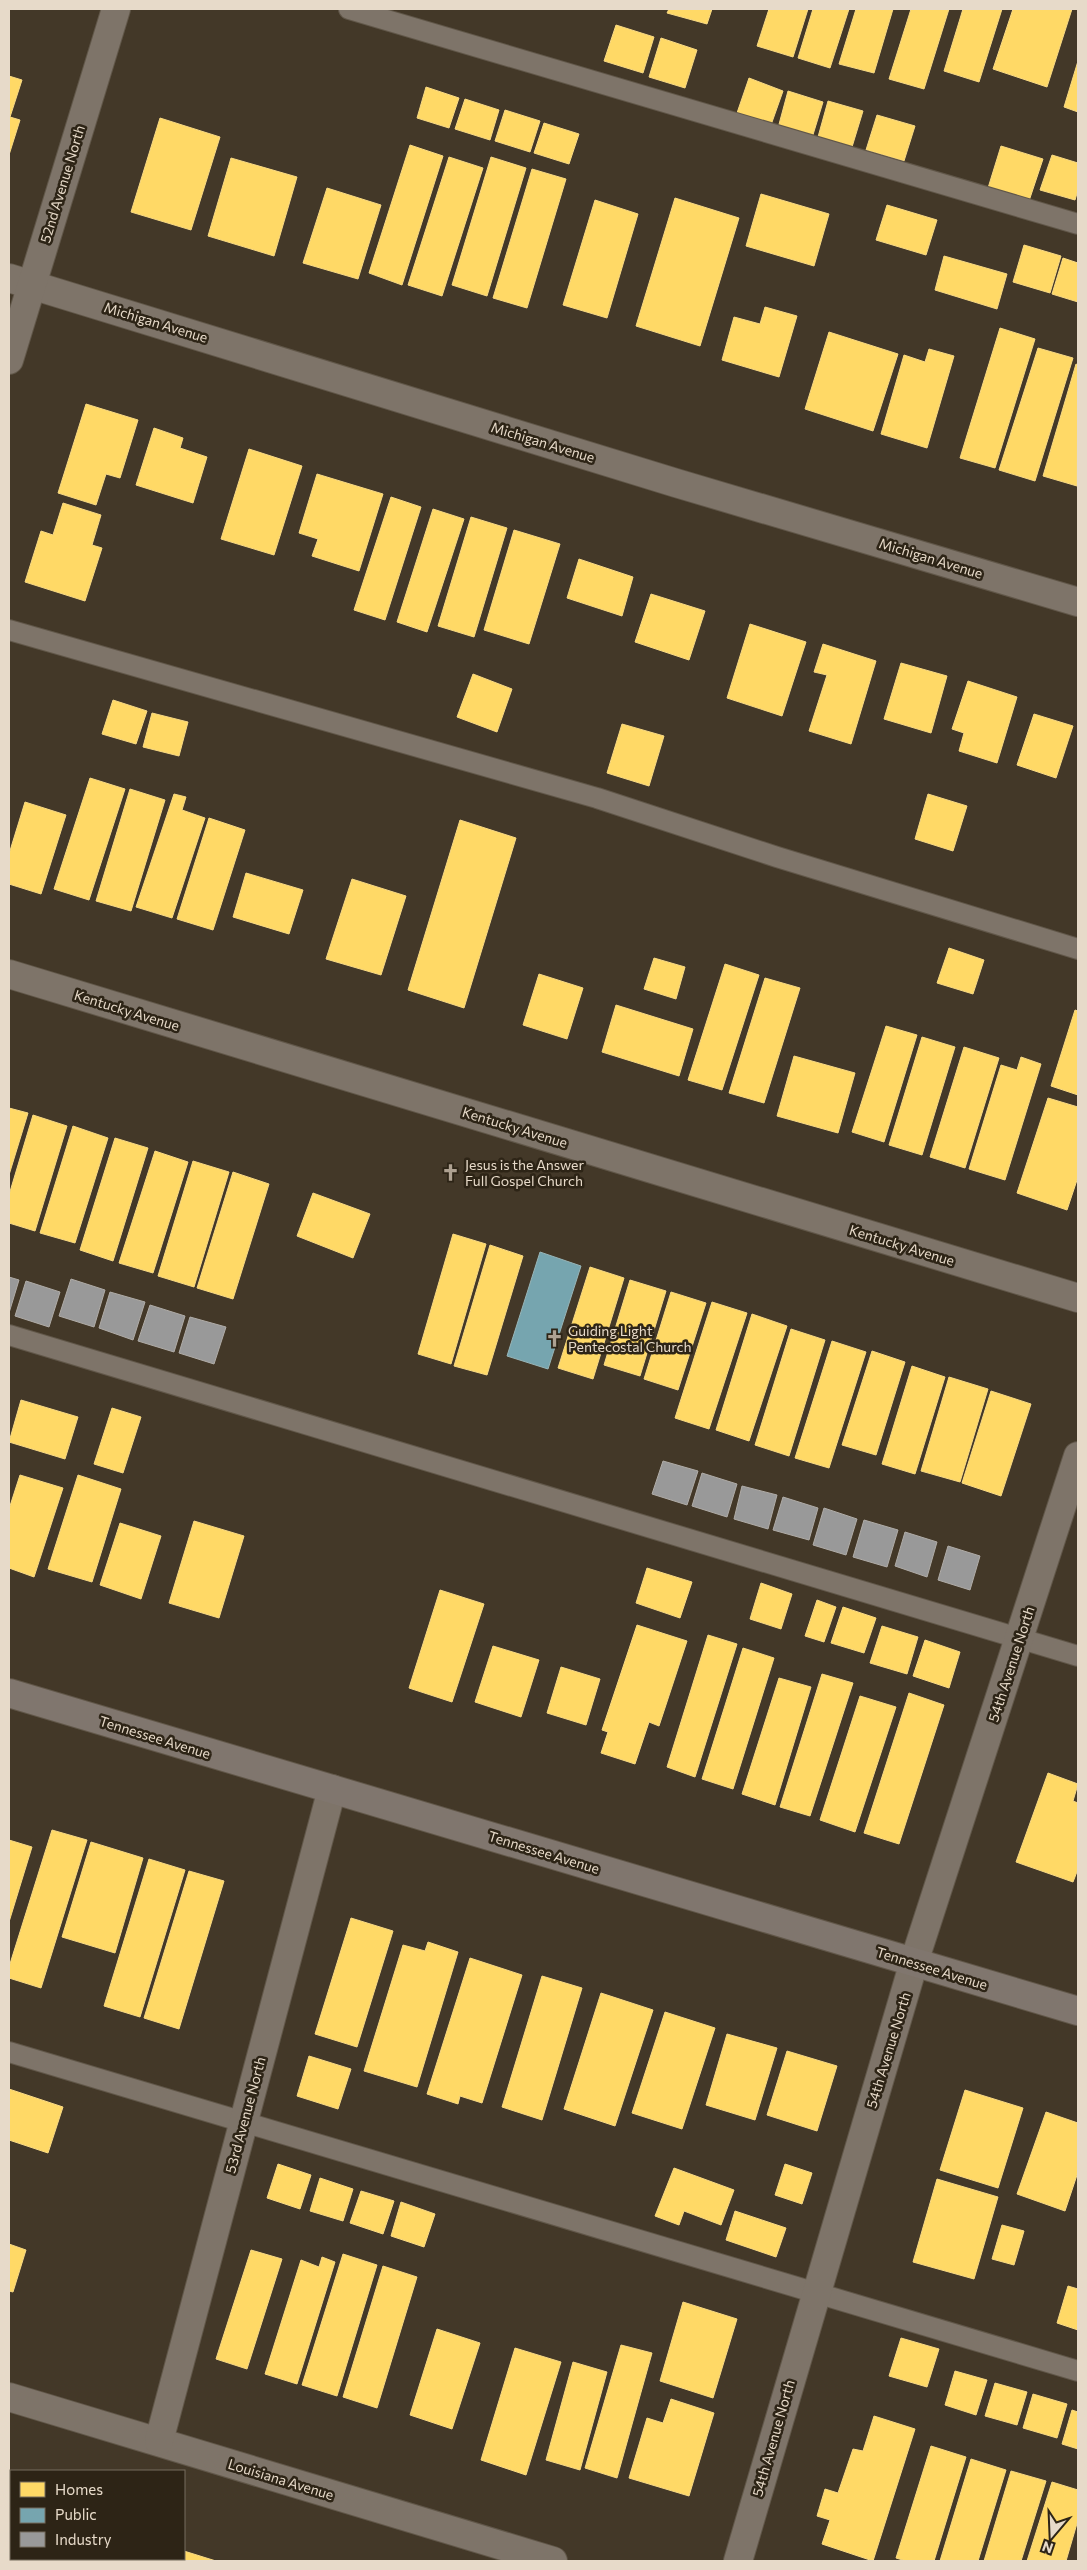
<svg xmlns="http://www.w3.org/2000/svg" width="1087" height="2570" viewBox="0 0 1087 2570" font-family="Commissioner,sans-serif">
<rect width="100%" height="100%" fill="#433828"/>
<g fill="#ffd966" stroke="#f8d984">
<polygon points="669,9 712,9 707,24 667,13"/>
<polygon points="769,9 808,9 793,57 757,46"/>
<polygon points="813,9 849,9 830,68 798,58"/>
<polygon points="856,9 893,9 874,73 839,64"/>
<polygon points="911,9 949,9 924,89 889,79"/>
<polygon points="963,9 1002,9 979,82 944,71"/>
<polygon points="1013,9 1072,9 1047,87 993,69"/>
<polygon points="616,25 654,37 643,73 604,61"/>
<polygon points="661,38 697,50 685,88 649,77"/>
<polygon points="1078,61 1078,112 1064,107"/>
<polygon points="9,76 22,80 10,117 20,120 9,155"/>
<polygon points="749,78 783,91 771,125 737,113"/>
<polygon points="426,87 459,98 449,128 417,118"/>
<polygon points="788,91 823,102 812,138 778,128"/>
<polygon points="465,99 499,110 490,140 455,129"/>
<polygon points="828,101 863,111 852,147 818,137"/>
<polygon points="505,110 540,121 530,152 495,141"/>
<polygon points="877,115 915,126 904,161 866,150"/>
<polygon points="160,118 220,137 191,230 131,212"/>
<polygon points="544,123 579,134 569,164 534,153"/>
<polygon points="410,145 443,156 402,285 369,273"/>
<polygon points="1001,146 1043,159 1029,201 988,188"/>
<polygon points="1052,155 1078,163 1078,190 1075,200 1040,190"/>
<polygon points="449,157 483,168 442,296 408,285"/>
<polygon points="491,157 526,168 487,296 452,285"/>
<polygon points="231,158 297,177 274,256 208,236"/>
<polygon points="532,169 566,179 527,308 493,298"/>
<polygon points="327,188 381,205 358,279 303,263"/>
<polygon points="761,194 829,214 814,266 746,246"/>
<polygon points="675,198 739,218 700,346 636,326"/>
<polygon points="595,200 638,214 607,318 563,305"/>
<polygon points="887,205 937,220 926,255 876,240"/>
<polygon points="1024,245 1061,256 1050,293 1013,282"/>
<polygon points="944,256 1007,274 997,309 935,290"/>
<polygon points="1063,258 1078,263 1078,302 1052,294"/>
<polygon points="765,307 797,316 779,377 722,360 734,317 760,324"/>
<polygon points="1000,328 1035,339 995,468 960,458"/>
<polygon points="829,332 898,354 873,431 805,409"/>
<polygon points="1038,348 1073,358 1035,481 999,470"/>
<polygon points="929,349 954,356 927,448 881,434 904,355 925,362"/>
<polygon points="1076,364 1078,365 1077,486 1043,476"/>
<polygon points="86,404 138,420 120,478 106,474 96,505 58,493"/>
<polygon points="154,428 183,438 180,448 207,457 193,503 136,485"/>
<polygon points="249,449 302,466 274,555 221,539"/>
<polygon points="317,474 383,494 359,571 312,556 318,539 299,533"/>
<polygon points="391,497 421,507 385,620 354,610"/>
<polygon points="63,503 101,515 92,545 102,548 85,601 25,582 41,531 53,535"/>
<polygon points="433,509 464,519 427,632 397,622"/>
<polygon points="471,517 507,528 474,637 438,626"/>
<polygon points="514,530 560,544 529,644 484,630"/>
<polygon points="579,559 633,577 622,616 567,598"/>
<polygon points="651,594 705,611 689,660 635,642"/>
<polygon points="750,624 806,642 782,716 727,698"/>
<polygon points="823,644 876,661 851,744 809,731 827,675 814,672"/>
<polygon points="901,663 947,676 931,733 884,719"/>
<polygon points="473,674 512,689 497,732 457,717"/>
<polygon points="968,681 1017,697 997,763 959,751 964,733 952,729"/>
<polygon points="113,700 147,711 136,744 102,734"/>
<polygon points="152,713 188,722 179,756 143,747"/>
<polygon points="1034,714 1073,726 1056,778 1017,765"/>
<polygon points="622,724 664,736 649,786 607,773"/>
<polygon points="90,778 125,789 89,900 54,889"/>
<polygon points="130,789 165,800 131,911 96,901"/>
<polygon points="174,794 186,797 182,810 205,818 172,918 136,907"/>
<polygon points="928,794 967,806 953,851 915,839"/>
<polygon points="25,802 66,815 41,894 9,884 9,854"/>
<polygon points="209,818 245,830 213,930 177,919"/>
<polygon points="460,820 516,838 464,1008 408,990"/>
<polygon points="246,873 303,890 289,934 233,917"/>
<polygon points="352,879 406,896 381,975 326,959"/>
<polygon points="949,948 984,960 973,994 937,983"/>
<polygon points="654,958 685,967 676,999 644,989"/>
<polygon points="725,964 759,975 722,1090 688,1080"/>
<polygon points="539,974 583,988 567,1039 523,1025"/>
<polygon points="765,978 800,988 764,1103 729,1093"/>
<polygon points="616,1005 693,1029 679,1076 602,1052"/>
<polygon points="1075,1010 1078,1011 1078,1095 1051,1086"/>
<polygon points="886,1026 917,1035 884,1142 852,1132"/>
<polygon points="922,1037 955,1047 922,1155 889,1145"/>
<polygon points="964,1047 999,1058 965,1168 930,1157"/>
<polygon points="794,1056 855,1073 838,1133 777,1116"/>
<polygon points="1021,1057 1041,1064 1005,1180 969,1169 1001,1065 1017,1070"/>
<polygon points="1048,1098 1078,1107 1078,1177 1067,1210 1017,1193"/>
<polygon points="9,1108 28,1113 9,1175"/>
<polygon points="33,1115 67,1126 35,1231 9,1223 9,1195"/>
<polygon points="73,1126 108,1138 75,1243 40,1233"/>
<polygon points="115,1138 148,1148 113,1261 80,1250"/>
<polygon points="155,1151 188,1162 153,1273 119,1263"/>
<polygon points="193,1161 229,1172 194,1287 158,1276"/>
<polygon points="233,1172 269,1184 233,1299 197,1288"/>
<polygon points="313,1193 370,1214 353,1258 297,1236"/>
<polygon points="453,1234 486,1244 451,1364 418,1354"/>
<polygon points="490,1245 523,1256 487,1375 454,1366"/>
<polygon points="590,1267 624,1278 593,1379 558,1368"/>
<polygon points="630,1280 666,1291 640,1376 604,1365"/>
<polygon points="671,1292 706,1303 678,1390 644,1379"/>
<polygon points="712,1302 747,1313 709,1429 675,1418"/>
<polygon points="752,1314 787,1326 749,1441 716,1430"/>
<polygon points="791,1329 825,1340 789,1456 755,1445"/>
<polygon points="832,1341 866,1352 829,1468 795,1458"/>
<polygon points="872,1351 905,1362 876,1455 842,1445"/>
<polygon points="912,1366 945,1377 915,1474 882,1464"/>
<polygon points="949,1377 988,1389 960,1482 921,1471"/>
<polygon points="991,1391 1031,1404 1001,1496 962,1483"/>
<polygon points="21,1400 78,1417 65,1459 9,1442"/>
<polygon points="112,1408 141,1417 123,1473 94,1464"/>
<polygon points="20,1475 63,1488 34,1577 9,1568 9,1509"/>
<polygon points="78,1475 121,1489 92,1582 48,1569"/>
<polygon points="194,1521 244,1536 219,1618 169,1603"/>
<polygon points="120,1523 161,1536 141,1599 100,1585"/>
<polygon points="647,1568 692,1582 680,1618 636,1603"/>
<polygon points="761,1583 792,1594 781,1629 750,1619"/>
<polygon points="440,1590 484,1604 452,1702 409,1688"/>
<polygon points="817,1600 836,1607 824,1642 805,1636"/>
<polygon points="843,1607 876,1618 864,1653 831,1643"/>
<polygon points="637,1625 687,1641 659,1726 649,1722 635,1764 601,1753 608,1732 602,1730"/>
<polygon points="882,1626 918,1637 907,1674 870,1663"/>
<polygon points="708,1635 737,1644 695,1777 667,1767"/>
<polygon points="925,1640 960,1652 949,1688 913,1676"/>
<polygon points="493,1646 539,1660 521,1717 475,1702"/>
<polygon points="743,1648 774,1658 733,1789 702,1779"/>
<polygon points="561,1667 600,1679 586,1725 547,1713"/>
<polygon points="822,1674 853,1683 810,1816 780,1807"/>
<polygon points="779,1678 811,1687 775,1805 742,1794"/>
<polygon points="909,1693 944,1705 899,1844 864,1833"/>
<polygon points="860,1696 896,1707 855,1832 820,1820"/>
<polygon points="1048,1773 1078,1784 1073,1801 1078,1803 1078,1869 1073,1882 1016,1862"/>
<polygon points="52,1830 87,1840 41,1988 9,1978 9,1967"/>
<polygon points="9,1840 32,1847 9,1922"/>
<polygon points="91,1842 143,1858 115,1953 62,1937"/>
<polygon points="149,1859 185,1870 140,2017 104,2006"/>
<polygon points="189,1871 224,1881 179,2029 144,2018"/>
<polygon points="351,1918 393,1931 357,2047 315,2034"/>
<polygon points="428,1942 458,1952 417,2087 364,2071 403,1945 425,1951"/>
<polygon points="470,1958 522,1975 482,2103 460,2096 458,2104 427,2094"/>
<polygon points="542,1976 582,1988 542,2120 502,2107"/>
<polygon points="601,1993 653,2010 615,2126 564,2109"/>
<polygon points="665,2012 715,2028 682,2129 632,2113"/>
<polygon points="727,2034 777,2048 755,2120 706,2105"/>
<polygon points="787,2051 837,2066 817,2131 767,2115"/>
<polygon points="309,2056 351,2069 338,2109 297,2096"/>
<polygon points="9,2089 63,2107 48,2153 9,2140"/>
<polygon points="965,2090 1023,2108 998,2188 940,2170"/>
<polygon points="1046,2112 1078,2123 1078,2172 1065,2211 1017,2194"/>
<polygon points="278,2164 311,2175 300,2209 267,2198"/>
<polygon points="785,2164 812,2173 802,2204 775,2195"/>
<polygon points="674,2168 734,2190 721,2225 684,2211 679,2225 655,2216"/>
<polygon points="320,2178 353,2189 343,2221 310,2211"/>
<polygon points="937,2179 998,2197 974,2279 913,2262"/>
<polygon points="361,2191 394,2201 383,2234 350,2223"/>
<polygon points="401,2202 435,2214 424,2247 391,2236"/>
<polygon points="735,2211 786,2228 776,2257 726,2240"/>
<polygon points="1002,2225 1024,2231 1014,2265 992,2259"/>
<polygon points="9,2244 26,2250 13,2292 9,2291"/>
<polygon points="251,2250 282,2259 247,2369 216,2359"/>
<polygon points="343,2254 377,2265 337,2396 302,2385"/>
<polygon points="322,2257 335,2262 297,2384 265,2374 301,2260 319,2267"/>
<polygon points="383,2266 417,2277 377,2408 343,2397"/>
<polygon points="1068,2286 1078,2289 1078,2330 1057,2323"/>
<polygon points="683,2302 737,2319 713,2398 660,2381"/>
<polygon points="437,2329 480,2343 452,2429 410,2415"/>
<polygon points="901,2338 939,2349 927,2387 889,2376"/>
<polygon points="621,2345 652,2353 617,2478 585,2468"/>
<polygon points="515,2348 561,2362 526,2475 481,2460"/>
<polygon points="573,2362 607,2372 580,2470 546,2460"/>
<polygon points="955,2371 987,2380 976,2415 945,2405"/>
<polygon points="995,2383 1027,2392 1017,2425 985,2416"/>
<polygon points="1033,2394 1067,2404 1057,2438 1023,2428"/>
<polygon points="671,2399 714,2413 689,2496 629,2478 647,2418 663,2423"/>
<polygon points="1072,2410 1078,2412 1078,2449 1062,2444"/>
<polygon points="874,2416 915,2429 873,2561 822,2544 830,2520 817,2516 825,2489 838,2493 853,2449 863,2451"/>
<polygon points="931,2446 966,2457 934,2561 906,2561 896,2558"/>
<polygon points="971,2459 1006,2470 978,2561 940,2561"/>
<polygon points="1011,2471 1046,2481 1021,2561 984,2561"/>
<polygon points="1052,2482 1078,2490 1078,2520 1066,2561 1027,2561"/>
<polygon points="9,2505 11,2506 11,2533 9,2541"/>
<polygon points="184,2551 216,2561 147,2561 148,2559 184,2559"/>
<polygon points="11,2555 11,2559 47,2559 47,2561 9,2561"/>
<polygon points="61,2559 96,2559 95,2561 60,2561"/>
<polygon points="102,2559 136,2559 135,2561 101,2561"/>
</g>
<polygon fill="#76a5af" stroke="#98b5b7" points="540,1252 581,1266 548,1369 507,1356"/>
<g fill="#999" stroke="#b0aca7">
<polygon points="9,1277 19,1280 9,1313"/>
<polygon points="71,1279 105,1290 94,1327 59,1316"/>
<polygon points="26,1281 60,1292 49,1327 15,1316"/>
<polygon points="110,1292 145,1302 133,1340 99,1328"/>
<polygon points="150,1305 185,1316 174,1352 138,1341"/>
<polygon points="190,1317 226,1327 214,1364 179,1353"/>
<polygon points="663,1461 698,1471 687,1505 652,1494"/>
<polygon points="702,1473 737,1484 727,1517 692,1506"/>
<polygon points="742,1486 777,1495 768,1529 734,1519"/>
<polygon points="783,1497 818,1508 809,1540 773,1530"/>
<polygon points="824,1508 857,1519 846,1555 813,1545"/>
<polygon points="864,1520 898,1530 887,1567 853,1557"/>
<polygon points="905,1532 937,1542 927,1577 895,1566"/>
<polygon points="948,1546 980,1556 970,1590 938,1580"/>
</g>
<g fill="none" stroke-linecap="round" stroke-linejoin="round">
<defs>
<g id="lane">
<polyline points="349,9 1078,224"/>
<polyline points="9,630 597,798 777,857 1078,949"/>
<polyline points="9,1335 1078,1656"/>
<polyline points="9,2052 1078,2371"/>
</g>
<g id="street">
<polyline points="9,278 676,483 1078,602"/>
<polyline points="9,360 116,9"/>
<polyline points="9,974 1078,1298"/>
<polyline points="9,2397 553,2561"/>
<polyline points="159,2441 332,1789"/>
<polyline points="738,2561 914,1962 1078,1456"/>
</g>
<polyline id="secondary" points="9,1693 1078,2011"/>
</defs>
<use href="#lane" stroke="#615749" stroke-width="22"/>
<use href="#street" stroke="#615749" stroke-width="30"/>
<use href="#secondary" stroke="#615749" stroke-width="30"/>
<use href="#lane" stroke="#7e7469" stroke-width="20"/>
<use href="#street" stroke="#7e7469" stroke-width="28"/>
<use href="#secondary" stroke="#80766e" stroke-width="28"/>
</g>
<defs>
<symbol id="church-bare" viewBox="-9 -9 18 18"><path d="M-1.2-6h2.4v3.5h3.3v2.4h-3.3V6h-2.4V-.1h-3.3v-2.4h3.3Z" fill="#aea191" stroke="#2d2416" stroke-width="2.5" paint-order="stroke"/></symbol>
</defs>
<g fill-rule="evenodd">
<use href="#church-bare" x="438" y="1160" width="25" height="25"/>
<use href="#church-bare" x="542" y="1326" width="25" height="25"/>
</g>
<g text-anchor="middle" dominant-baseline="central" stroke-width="5" stroke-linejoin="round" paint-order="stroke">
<g font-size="14" fill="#e7dac9" stroke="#2d2416">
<text transform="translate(62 184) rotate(-73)">52nd Avenue North</text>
<text transform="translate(156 322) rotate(17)">Michigan Avenue</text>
<text transform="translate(543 442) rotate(17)">Michigan Avenue</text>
<text transform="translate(931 558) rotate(17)">Michigan Avenue</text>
<text transform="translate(127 1010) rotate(17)">Kentucky Avenue</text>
<text transform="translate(515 1127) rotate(17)">Kentucky Avenue</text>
<text transform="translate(902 1245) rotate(17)">Kentucky Avenue</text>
<text transform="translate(1011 1664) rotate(-72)">54th Avenue North</text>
<text transform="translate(155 1737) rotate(17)">Tennessee Avenue</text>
<text transform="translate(544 1852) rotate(17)">Tennessee Avenue</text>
<text transform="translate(932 1968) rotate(17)">Tennessee Avenue</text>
<text transform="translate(888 2050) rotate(-73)">54th Avenue North</text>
<text transform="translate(245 2115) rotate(-75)">53rd Avenue North</text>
<text transform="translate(773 2438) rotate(-74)">54th Avenue North</text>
<text transform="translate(281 2479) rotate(17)">Louisiana Avenue</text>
</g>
<g font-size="14" fill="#e7dac9" stroke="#2d2416" text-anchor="start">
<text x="465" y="1164">Jesus is the Answer<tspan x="465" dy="16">Full Gospel Church</tspan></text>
<text x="568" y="1330">Guiding Light<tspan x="568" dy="16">Pentecostal Church</tspan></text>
</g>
</g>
<rect width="1087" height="2570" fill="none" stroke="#e7dac9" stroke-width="20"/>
<rect x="10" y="2470" width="175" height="90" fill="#2d2416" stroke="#776d5e"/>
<rect x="20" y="2482" width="25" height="15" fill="#ffd966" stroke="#776d5e"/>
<text x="55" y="2495" font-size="15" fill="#e7dac9">Homes</text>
<rect x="20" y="2508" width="25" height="15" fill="#76a5af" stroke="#776d5e"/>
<text x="55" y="2520" font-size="15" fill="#e7dac9">Public</text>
<rect x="20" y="2532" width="25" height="15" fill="#999999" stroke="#776d5e"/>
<text x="55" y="2545" font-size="15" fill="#e7dac9">Industry</text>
<g transform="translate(1052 2535) rotate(199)" stroke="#2d2416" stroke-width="4" paint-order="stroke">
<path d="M0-4L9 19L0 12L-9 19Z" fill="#e7dac9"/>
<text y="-8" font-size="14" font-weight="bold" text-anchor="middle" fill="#e7dac9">N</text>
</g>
</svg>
